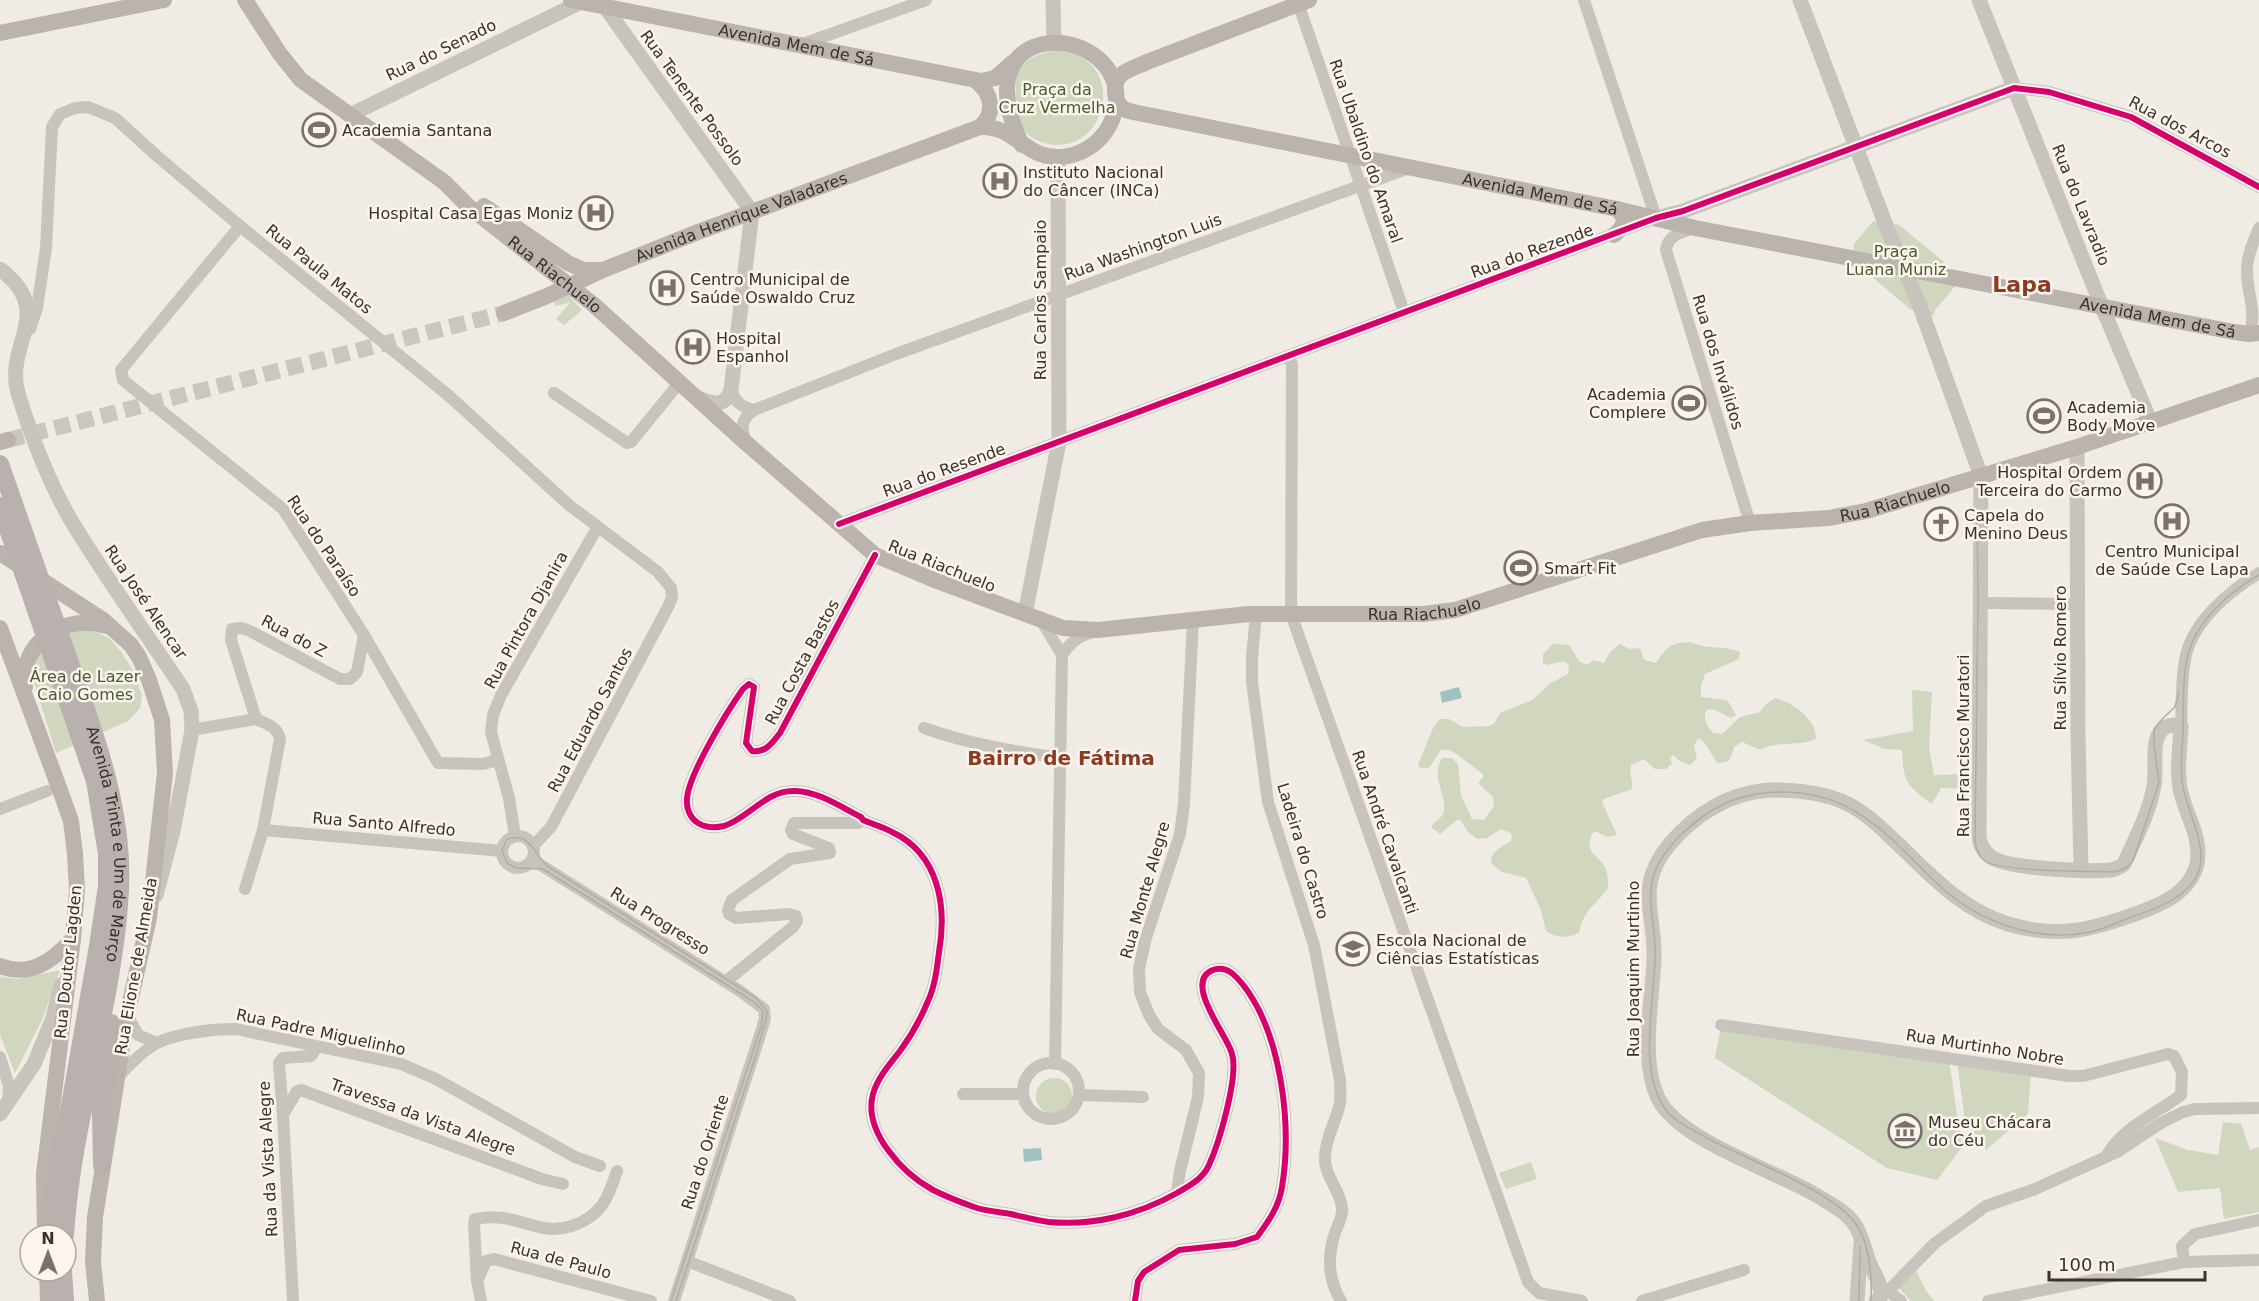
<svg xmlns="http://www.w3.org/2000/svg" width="2259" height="1301" viewBox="0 0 2259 1301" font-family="'DejaVu Sans',sans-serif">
<rect width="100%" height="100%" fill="#f0ebe5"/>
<g fill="#d1d6bf">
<path d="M1056,50c7,2 16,3 23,6 27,13 31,47 14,71 -20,28 -64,22 -78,-10 -3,-7 0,-20 1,-27 0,-5 -1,-14 2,-18 8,-15 24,-19 38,-22z"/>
<polygon points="1873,221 1899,225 1944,262 1956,285 1935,310 1934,315 1929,317 1910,309 1853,261 1854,244"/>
<polygon points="564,291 582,310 564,325 556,319 571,302 556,306 552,296"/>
<polygon points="86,630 97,632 110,639 122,653 135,674 142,696 140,708 128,721 56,753 34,682 36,659 42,648 72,631"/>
<path d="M1691,642c16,8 33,3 49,10l-1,7 -34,15 -4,12v11l25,3 4,4 6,11 -5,3 -18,-9 -7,1c-3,10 1,15 7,23l9,1 18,-17 20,-5 6,-8 10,-6c19,6 40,21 40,41 -17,8 -39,1 -55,11l-19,-8 -8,5c-3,12 -4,16 -17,16l-13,-21 -6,-4 -4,8 3,12 -7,7 -12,-5 -4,-5 -4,3 2,6 -6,5h-11l-11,-10 -13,6c-2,8 2,15 1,24l-28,10 -2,3 15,33 -10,2 -12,-6 -3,2c-6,19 0,17 10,30 6,7 6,16 6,25 -12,17 -25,22 -29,45 -12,5 -21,6 -33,-2l-5,-21 -15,-32 -24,-6 -11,-9c0,-12 10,-16 20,-22l1,-5 -2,-3 -9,-4 -14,9 -10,1 -10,-8 -6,-11h-4l-17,14 -8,-6v-3c5,-4 12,-9 12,-15 2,-20 -14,-30 -2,-52h10l6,6 3,31 11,24 12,1 10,-14 -1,-9 -15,-14 5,-6v-3l-28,-21 -6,-3h-8l-12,18h-9l-2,-3 16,-39 6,-7h9l14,8 26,-1 5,-2 6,-11 32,-13 19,-17 17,-9 1,-9 -5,-4 -16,4 -5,-2v-9l10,-10 16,1 10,16 8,4 7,-5 10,3 6,-11 10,-8 10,5 10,-1 4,12 12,3c12,-17 13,-20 35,-21z"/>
<path d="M1912,690l20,2 -3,56 5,27 38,-1 1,15 -32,-1 -9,16c-25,-19 -29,-21 -30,-54l-18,-1 -21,-9 50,-9z"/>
<polygon points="60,970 42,1020 15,1073 0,1035 0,977 18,979"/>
<polygon points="1721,1026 1949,1060 1962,1147 1937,1180 1887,1168 1715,1058"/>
<polygon points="1957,1061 2031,1071 2028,1114 1986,1150 1965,1121"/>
<circle cx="1054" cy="1096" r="18"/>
<polygon points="2223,1122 2241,1124 2250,1150 2259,1147 2259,1212 2224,1219 2220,1188 2178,1192 2155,1138 2188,1150 2218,1155"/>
<polygon points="1531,1162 1537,1179 1506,1189 1499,1173"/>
<polygon points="1915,1268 1925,1289 1934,1301 1911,1301 1896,1285"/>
</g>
<g fill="#a1c2c1">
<polygon points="1459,687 1462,698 1442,703 1440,692"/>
<polygon points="1041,1148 1042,1160 1024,1162 1023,1149"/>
</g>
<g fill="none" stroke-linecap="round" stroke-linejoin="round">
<polyline stroke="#ccc6c0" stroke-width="16" stroke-dasharray="16 8" stroke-linecap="butt" points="8,440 504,313"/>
<g stroke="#c9c3be" stroke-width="12">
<polyline points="1297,0 1404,312"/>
<polyline points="800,45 926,0"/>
<polyline points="2014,88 2049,92 2131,117 2259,187"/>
<polyline points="240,226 121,370 123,380 283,509 364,635 438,763 483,764 498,760"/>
<path d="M1694,228c-13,4 -26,7 -28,22l84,273"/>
<polyline points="30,329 37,308 46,248 52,127 60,114 75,108 88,107 115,118 158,157 240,226 448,395 569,505 658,572 671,588 672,597 669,605 551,827 534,845"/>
<path d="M2249,334c9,-22 -3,-43 -2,-65 0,-14 7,-28 12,-41"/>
<polyline points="1289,356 1292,365 1291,614 1528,1282 1539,1293 1582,1301"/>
<path d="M731,390c4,12 10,17 23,20"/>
<polyline points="554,393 627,443 631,442 680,382"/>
<path d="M745,441c-4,-14 -4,-22 9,-31l142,-56 513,-186"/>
<polyline points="839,524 1656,218 1584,0"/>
<path d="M875,555l-95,178c-8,10 -14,20 -28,18l-6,-8 8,-56 -5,-3 -6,5c-15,21 -55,86 -56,110 -1,9 3,19 11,24 8,5 17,5 26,3 25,-8 41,-35 69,-35 23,-1 48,16 68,26l2,3c9,4 20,7 29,12 47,22 55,74 47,120 -2,16 -4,34 -11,49 -7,17 -17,35 -28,50 -10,13 -22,26 -27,43 -10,37 29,79 60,96 12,6 27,12 41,17 11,4 25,5 37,7 12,3 25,6 38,8 44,4 89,-7 128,-29 12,-7 26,-14 32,-28 10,-22 30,-89 23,-111 -4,-18 -50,-72 -19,-84 14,-5 23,6 31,16 38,50 48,140 38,201 -3,20 -14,35 -25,50l-22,7 -56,6 -35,22 -6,9 -3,20"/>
<polyline points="1981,603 2078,604"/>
<path d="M1256,614l-4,43v25l16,120 46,143 26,135c0,7 1,16 0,23 -4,19 -16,38 -15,58 1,17 16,31 17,47 1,8 -3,15 -6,22 -9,25 -9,48 5,71"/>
<polyline points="1041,620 1062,655 1055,1064"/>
<path d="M1062,655c8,-12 16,-19 31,-23"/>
<polyline points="256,719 231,640 232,629 242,628 250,631 340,679 350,679 357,672 364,635"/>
<path d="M2181,726c1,-21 0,-44 4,-66 6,-37 43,-68 74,-87"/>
<path d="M924,728c49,17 87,23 137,30"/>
<polyline points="192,730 256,719"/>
<polyline points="0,809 47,791"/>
<polyline points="263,830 502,851"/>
<circle cx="518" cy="852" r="16"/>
<polyline points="515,836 509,798 491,732 493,715 501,695 597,528"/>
<polyline points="533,860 740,991 764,1009 765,1019 759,1038 674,1301"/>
<path d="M245,889l18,-59 17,-91c-3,-13 -13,-15 -24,-20"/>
<polyline points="725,982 793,927 797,921 796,916 789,914 736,918 729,914 728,910 732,900 790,859 830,853 829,848 793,834 791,830 794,823 858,823 863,820"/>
<polyline points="127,1015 138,1035 157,1043"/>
<path d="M1721,1025l348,51h14l85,-22 6,2 8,16 -1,23c-25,19 -60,33 -75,62"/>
<polyline points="0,1057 9,1086 8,1101"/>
<circle cx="1051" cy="1091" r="28"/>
<path d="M117,1078c11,-12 25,-27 40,-35 20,-10 56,-14 79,-14l165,35 35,15 139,78 25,9"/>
<polyline points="963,1094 1023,1094"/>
<polyline points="1079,1095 1143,1097"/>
<polyline points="283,1115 297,1091 301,1090 542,1179 563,1184"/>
<polyline points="1177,1192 1180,1171 1198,1097 1199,1073 1186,1050 1158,1029 1149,1015 1140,992 1139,969 1145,941 1180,834 1184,804 1193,620"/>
<polyline points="2259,1220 2195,1234 2182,1246 2184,1262 2259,1260"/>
<polyline points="687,1261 790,1301"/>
<polyline points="478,1279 486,1261 494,1259 651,1301"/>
<polyline points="1888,1291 1901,1301"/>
<polyline points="1881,1296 1888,1291 1935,1243 1986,1206 2035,1189 2117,1152 2161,1123 2183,1112 2195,1109 2259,1108"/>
<polyline points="293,1301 283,1115 279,1063 283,1058 311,1056 317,1047"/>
<path d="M481,1301l-4,-20 -3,-57 1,-5c27,-6 44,4 69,9 10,2 18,1 28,-2 29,-10 36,-27 45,-55"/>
<polyline points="1642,1301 1744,1270"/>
<polyline points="1988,1301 2184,1262"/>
</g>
<g stroke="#c9c3be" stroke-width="15">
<path d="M600,0l152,212 -21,178c-6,18 -19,14 -33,8"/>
<polyline points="1053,0 1054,42"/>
<path d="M1800,0l85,223 34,81 62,172 -2,357c0,10 3,18 12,24 16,12 99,15 120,13 6,-1 9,-3 13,-6 11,-25 25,-50 30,-78 3,-16 -3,-40 6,-54 5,-8 14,-7 21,-6 -1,22 -5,46 0,67 6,24 21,45 16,71 -7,28 -34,40 -59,49 -47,17 -79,26 -130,11 -46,-14 -78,-49 -112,-82 -13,-12 -25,-25 -41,-34 -24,-15 -55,-18 -84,-18 -41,2 -76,24 -102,55 -35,43 -13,68 -15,115 -2,42 -14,100 4,138 20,43 122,74 163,100 11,7 24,13 32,24 8,10 11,25 15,37 5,14 13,22 13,37l-5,5"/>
<polyline points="1979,0 2102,307 2151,423"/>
<polyline points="350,115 581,2"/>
<polyline points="1656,218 1683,211 2014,88"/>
<path d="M0,269c57,43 4,75 18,124 14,46 32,93 57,134 34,55 72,108 108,162l8,22 1,19 -19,101 -17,64"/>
<polyline points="2077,447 2078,736 2081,869"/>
<polyline points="1025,614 1059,442 1058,157"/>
<polyline points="0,1114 34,1064 53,1018 61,985"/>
<polyline points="1857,1301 1861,1244"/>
</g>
<g stroke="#bab3ae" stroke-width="16">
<path id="s1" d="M245,0l35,54 21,26 143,102 24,24 126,99 151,137 130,113 57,24 131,49 35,2 151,-16h174l32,-4 247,-80 48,-7 79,-5 37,-7 211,-64 182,-62"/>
<path id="s2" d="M571,0l410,81 14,-3 17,-15"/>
<path id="s3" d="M1309,0l-162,62c-8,4 -19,7 -26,13 -9,8 -8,27 3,34 4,2 9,3 14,4l479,96 78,19 539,104 15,2 10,-1"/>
<polyline points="0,33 164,0"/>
<path d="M975,80c16,12 22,32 5,47"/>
<polyline points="484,206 568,263 584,270 601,270"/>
<path d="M1614,235c10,-8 14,-16 3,-26"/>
<path id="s4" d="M504,313l43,-17 56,-26 95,-38 282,-105c38,-2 46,37 88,29 20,-4 36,-17 44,-36 36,-95 -159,-119 -90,25"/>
<polyline points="0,442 8,440"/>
<polyline points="0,553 103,620 131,645 139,657 149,680 162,720 165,773 149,918 127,1015 95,1217 93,1262 97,1301"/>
<polyline points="0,628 61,793 71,821 75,854 77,890 73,939 44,1174 45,1233"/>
<path d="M25,687c-6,-46 41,-74 81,-61"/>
<path d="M0,966c31,12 53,-6 73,-27"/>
</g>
<g stroke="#b8b1ad" stroke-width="18">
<path id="s5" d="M0,464c22,62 44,125 66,188 27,77 58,155 54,238 -6,117 -48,228 -55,345"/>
<polyline points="0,506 95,781 107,854 107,886 98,946 58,1174 50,1235"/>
<polyline points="102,1165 101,1112 111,1023"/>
<polyline points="48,1271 49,1301"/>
<polyline points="63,1271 65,1301"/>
</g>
<g stroke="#b1aca8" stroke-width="1.5">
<path d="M1977,511l1,88 -3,242c1,8 3,15 10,20 16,11 105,10 130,11l11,-4 7,-7 26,-78 -5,-39v-14l8,-11 13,-12 4,-15"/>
<path d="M671,1301l90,-274 2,-16 -9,-9 -211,-133 -27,-1 -9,-5 -5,-13 5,-11c23,-7 26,13 40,27l209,132 11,13 -1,8 -10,36 -80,246"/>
<polyline points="1859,1301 1860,1246"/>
<path d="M1871,1301c1,-24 0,-52 -13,-74 -21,-36 -117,-69 -156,-92 -12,-7 -29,-14 -37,-26 -27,-41 -11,-104 -10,-150 2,-53 -21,-74 22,-120 35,-37 73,-51 123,-46 65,7 97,54 142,95 39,35 97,55 148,44 13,-3 25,-8 36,-13 17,-6 34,-11 49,-21 51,-31 12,-77 7,-117 -2,-17 1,-36 1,-53 1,-23 -1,-47 4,-69 7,-36 42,-67 72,-84"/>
</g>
<defs>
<g id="cycleway">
<polyline points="839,524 1656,218 1683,211 2014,88 2049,92 2131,117 2259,187"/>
<path d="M875,555l-95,178c-8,10 -14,20 -28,18l-6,-8 8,-56 -5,-3 -6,5c-15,21 -55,86 -56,110 -1,9 3,19 11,24 8,5 17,5 26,3 25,-8 41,-35 69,-35 23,-1 48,16 68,26l2,3c9,4 20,7 29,12 47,22 55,74 47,120 -2,16 -4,34 -11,49 -7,17 -17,35 -28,50 -10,13 -22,26 -27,43 -10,37 29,79 60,96 12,6 27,12 41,17 11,4 25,5 37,7 12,3 25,6 38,8 44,4 89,-7 128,-29 12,-7 26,-14 32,-28 10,-22 30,-89 23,-111 -4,-18 -50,-72 -19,-84 14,-5 23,6 31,16 38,50 48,140 38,201 -3,20 -14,35 -25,50l-22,7 -56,6 -35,22 -6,9 -3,20"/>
</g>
</defs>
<use href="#cycleway" stroke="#fbf5ee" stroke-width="10"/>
<use href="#cycleway" stroke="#d6006c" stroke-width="6"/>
</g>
<defs>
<symbol id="stadium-ring" viewBox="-11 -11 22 22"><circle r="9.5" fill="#fbf5ee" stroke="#7a716c" stroke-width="1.5"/><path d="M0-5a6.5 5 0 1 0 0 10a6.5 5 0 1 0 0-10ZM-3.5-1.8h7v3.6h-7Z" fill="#7a716c"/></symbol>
<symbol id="hospital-ring" viewBox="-11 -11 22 22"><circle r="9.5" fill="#fbf5ee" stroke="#7a716c" stroke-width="1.5"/><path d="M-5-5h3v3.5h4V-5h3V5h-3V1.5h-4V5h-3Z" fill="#7a716c"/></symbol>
<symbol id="church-ring" viewBox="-11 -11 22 22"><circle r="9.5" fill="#fbf5ee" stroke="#7a716c" stroke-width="1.5"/><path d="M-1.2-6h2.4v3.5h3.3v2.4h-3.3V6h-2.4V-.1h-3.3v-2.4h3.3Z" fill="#7a716c"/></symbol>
<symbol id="university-ring" viewBox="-11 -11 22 22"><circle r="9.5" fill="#fbf5ee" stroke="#7a716c" stroke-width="1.5"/><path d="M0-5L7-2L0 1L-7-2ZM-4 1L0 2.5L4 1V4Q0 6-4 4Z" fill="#7a716c"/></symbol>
<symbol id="museum-ring" viewBox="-11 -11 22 22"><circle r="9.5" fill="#fbf5ee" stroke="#7a716c" stroke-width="1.5"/><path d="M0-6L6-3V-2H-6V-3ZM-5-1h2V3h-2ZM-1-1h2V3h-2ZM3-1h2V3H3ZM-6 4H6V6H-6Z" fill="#7a716c"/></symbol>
</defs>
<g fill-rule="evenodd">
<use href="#stadium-ring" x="300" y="111" width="38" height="38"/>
<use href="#hospital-ring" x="981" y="162" width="38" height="38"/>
<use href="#hospital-ring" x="577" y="194" width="38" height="38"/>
<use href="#hospital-ring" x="648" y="269" width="38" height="38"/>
<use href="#hospital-ring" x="674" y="328" width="38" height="38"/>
<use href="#stadium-ring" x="1670" y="384" width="38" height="38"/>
<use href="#stadium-ring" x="2025" y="397" width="38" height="38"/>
<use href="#hospital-ring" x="2126" y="462" width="38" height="38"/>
<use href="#hospital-ring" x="2153" y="502" width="38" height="38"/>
<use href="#church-ring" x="1922" y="505" width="38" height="38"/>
<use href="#stadium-ring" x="1502" y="549" width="38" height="38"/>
<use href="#university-ring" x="1334" y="930" width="38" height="38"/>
<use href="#museum-ring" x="1886" y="1112" width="38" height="38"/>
</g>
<g text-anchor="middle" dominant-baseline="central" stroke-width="5" stroke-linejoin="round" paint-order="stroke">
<g font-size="16" fill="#3b302b" stroke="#fbf5ee">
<text stroke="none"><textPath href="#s2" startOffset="230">Avenida Mem de Sá</textPath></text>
<text transform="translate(441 50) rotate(-26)">Rua do Senado</text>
<text transform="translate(692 98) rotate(54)">Rua Tenente Possolo</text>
<text transform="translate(2180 127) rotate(28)">Rua dos Arcos</text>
<text transform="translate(1366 151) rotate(71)">Rua Ubaldino do Amaral</text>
<text stroke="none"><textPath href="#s3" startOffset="666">Avenida Mem de Sá</textPath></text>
<text transform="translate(2081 205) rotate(68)">Rua do Lavradio</text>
<text stroke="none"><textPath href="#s4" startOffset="256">Avenida Henrique Valadares</textPath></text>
<text transform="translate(1143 247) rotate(-20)">Rua Washington Luis</text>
<text transform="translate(1532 251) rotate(-20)">Rua do Rezende</text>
<text transform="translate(319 269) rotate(39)">Rua Paula Matos</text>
<text stroke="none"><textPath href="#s1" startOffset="418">Rua Riachuelo</textPath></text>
<text transform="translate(1040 300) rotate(-90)">Rua Carlos Sampaio</text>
<text stroke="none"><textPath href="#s3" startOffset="1296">Avenida Mem de Sá</textPath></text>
<text transform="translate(1718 362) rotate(73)">Rua dos Inválidos</text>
<text transform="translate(944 470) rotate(-20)">Rua do Resende</text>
<text stroke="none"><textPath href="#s1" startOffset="1894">Rua Riachuelo</textPath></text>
<text transform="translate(324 546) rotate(56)">Rua do Paraíso</text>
<text transform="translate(942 566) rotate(22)">Rua Riachuelo</text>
<text transform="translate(146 602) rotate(56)">Rua José Alencar</text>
<text stroke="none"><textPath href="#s1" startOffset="1408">Rua Riachuelo</textPath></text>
<text transform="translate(526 620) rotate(-61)">Rua Pintora Djanira</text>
<text transform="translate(294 636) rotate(28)">Rua do Z</text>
<text transform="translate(2060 658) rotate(-90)">Rua Sílvio Romero</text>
<text transform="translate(802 662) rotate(-62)">Rua Costa Bastos</text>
<text transform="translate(590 720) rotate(-62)">Rua Eduardo Santos</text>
<text transform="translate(1963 746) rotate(-90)">Rua Francisco Muratori</text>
<text transform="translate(384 824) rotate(5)">Rua Santo Alfredo</text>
<text transform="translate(1385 832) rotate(71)">Rua André Cavalcanti</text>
<text stroke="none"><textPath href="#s5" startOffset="398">Avenida Trinta e Um de Março</textPath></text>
<text transform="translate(1303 851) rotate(73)">Ladeira do Castro</text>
<text transform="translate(1145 890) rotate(-74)">Rua Monte Alegre</text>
<text transform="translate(660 921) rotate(32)">Rua Progresso</text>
<text transform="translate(68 962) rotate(-84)">Rua Doutor Lagden</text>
<text transform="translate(136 966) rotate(-80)">Rua Elione de Almeida</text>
<text transform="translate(1633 969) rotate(-90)">Rua Joaquim Murtinho</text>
<text transform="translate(321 1032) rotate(12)">Rua Padre Miguelinho</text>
<text transform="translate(1985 1047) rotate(9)">Rua Murtinho Nobre</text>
<text transform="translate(423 1117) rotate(20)">Travessa da Vista Alegre</text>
<text transform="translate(705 1152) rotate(-72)">Rua do Oriente</text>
<text transform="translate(268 1159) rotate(-93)">Rua da Vista Alegre</text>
<text transform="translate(561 1260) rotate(15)">Rua de Paulo</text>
</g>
<g font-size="16" fill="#4a5a2e" stroke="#fbf5ee">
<text x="1057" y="89">Praça da<tspan x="1057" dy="18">Cruz Vermelha</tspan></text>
<text x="1896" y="251">Praça<tspan x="1896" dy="18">Luana Muniz</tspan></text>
<text x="85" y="676">Área de Lazer<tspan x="85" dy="18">Caio Gomes</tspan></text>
</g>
<g font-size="16" fill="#3b302b" stroke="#fbf5ee" text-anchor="start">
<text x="342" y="130">Academia Santana</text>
<text x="1023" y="172">Instituto Nacional<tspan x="1023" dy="18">do Câncer (INCa)</tspan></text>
<text x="573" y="213" text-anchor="end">Hospital Casa Egas Moniz</text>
<text x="690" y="279">Centro Municipal de<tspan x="690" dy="18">Saúde Oswaldo Cruz</tspan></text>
<text x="716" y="338">Hospital<tspan x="716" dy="18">Espanhol</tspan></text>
<text x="1666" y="394" text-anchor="end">Academia<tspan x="1666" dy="18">Complere</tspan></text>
<text x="2067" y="407">Academia<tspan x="2067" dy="18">Body Move</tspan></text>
<text x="2122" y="472" text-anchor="end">Hospital Ordem<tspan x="2122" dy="18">Terceira do Carmo</tspan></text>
<text x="1964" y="515">Capela do<tspan x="1964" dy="18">Menino Deus</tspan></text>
<text x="2172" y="551" text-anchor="middle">Centro Municipal<tspan x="2172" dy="18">de Saúde Cse Lapa</tspan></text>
<text x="1544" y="568">Smart Fit</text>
<text x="1376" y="940">Escola Nacional de<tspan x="1376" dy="18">Ciências Estatísticas</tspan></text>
<text x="1928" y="1122">Museu Chácara<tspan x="1928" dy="18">do Céu</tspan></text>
</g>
<g font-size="20" font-weight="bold" fill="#8c3b22" stroke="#fbf5ee">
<text x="1061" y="758">Bairro de Fátima</text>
</g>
<g font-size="22" font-weight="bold" fill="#8c3b22" stroke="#fbf5ee">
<text x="2022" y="284">Lapa</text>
</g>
</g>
<g transform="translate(48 1253)"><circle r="28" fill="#fbf5ee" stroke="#aea6a0" stroke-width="1.5"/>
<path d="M0-4.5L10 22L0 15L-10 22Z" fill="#7a716c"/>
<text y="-9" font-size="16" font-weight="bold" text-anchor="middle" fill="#3b302b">N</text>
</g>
<path d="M2049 1271v9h156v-9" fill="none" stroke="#3b302b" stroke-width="3"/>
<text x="2058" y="1271" font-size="18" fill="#3b302b" stroke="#fbf5ee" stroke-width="4.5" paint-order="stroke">100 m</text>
</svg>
